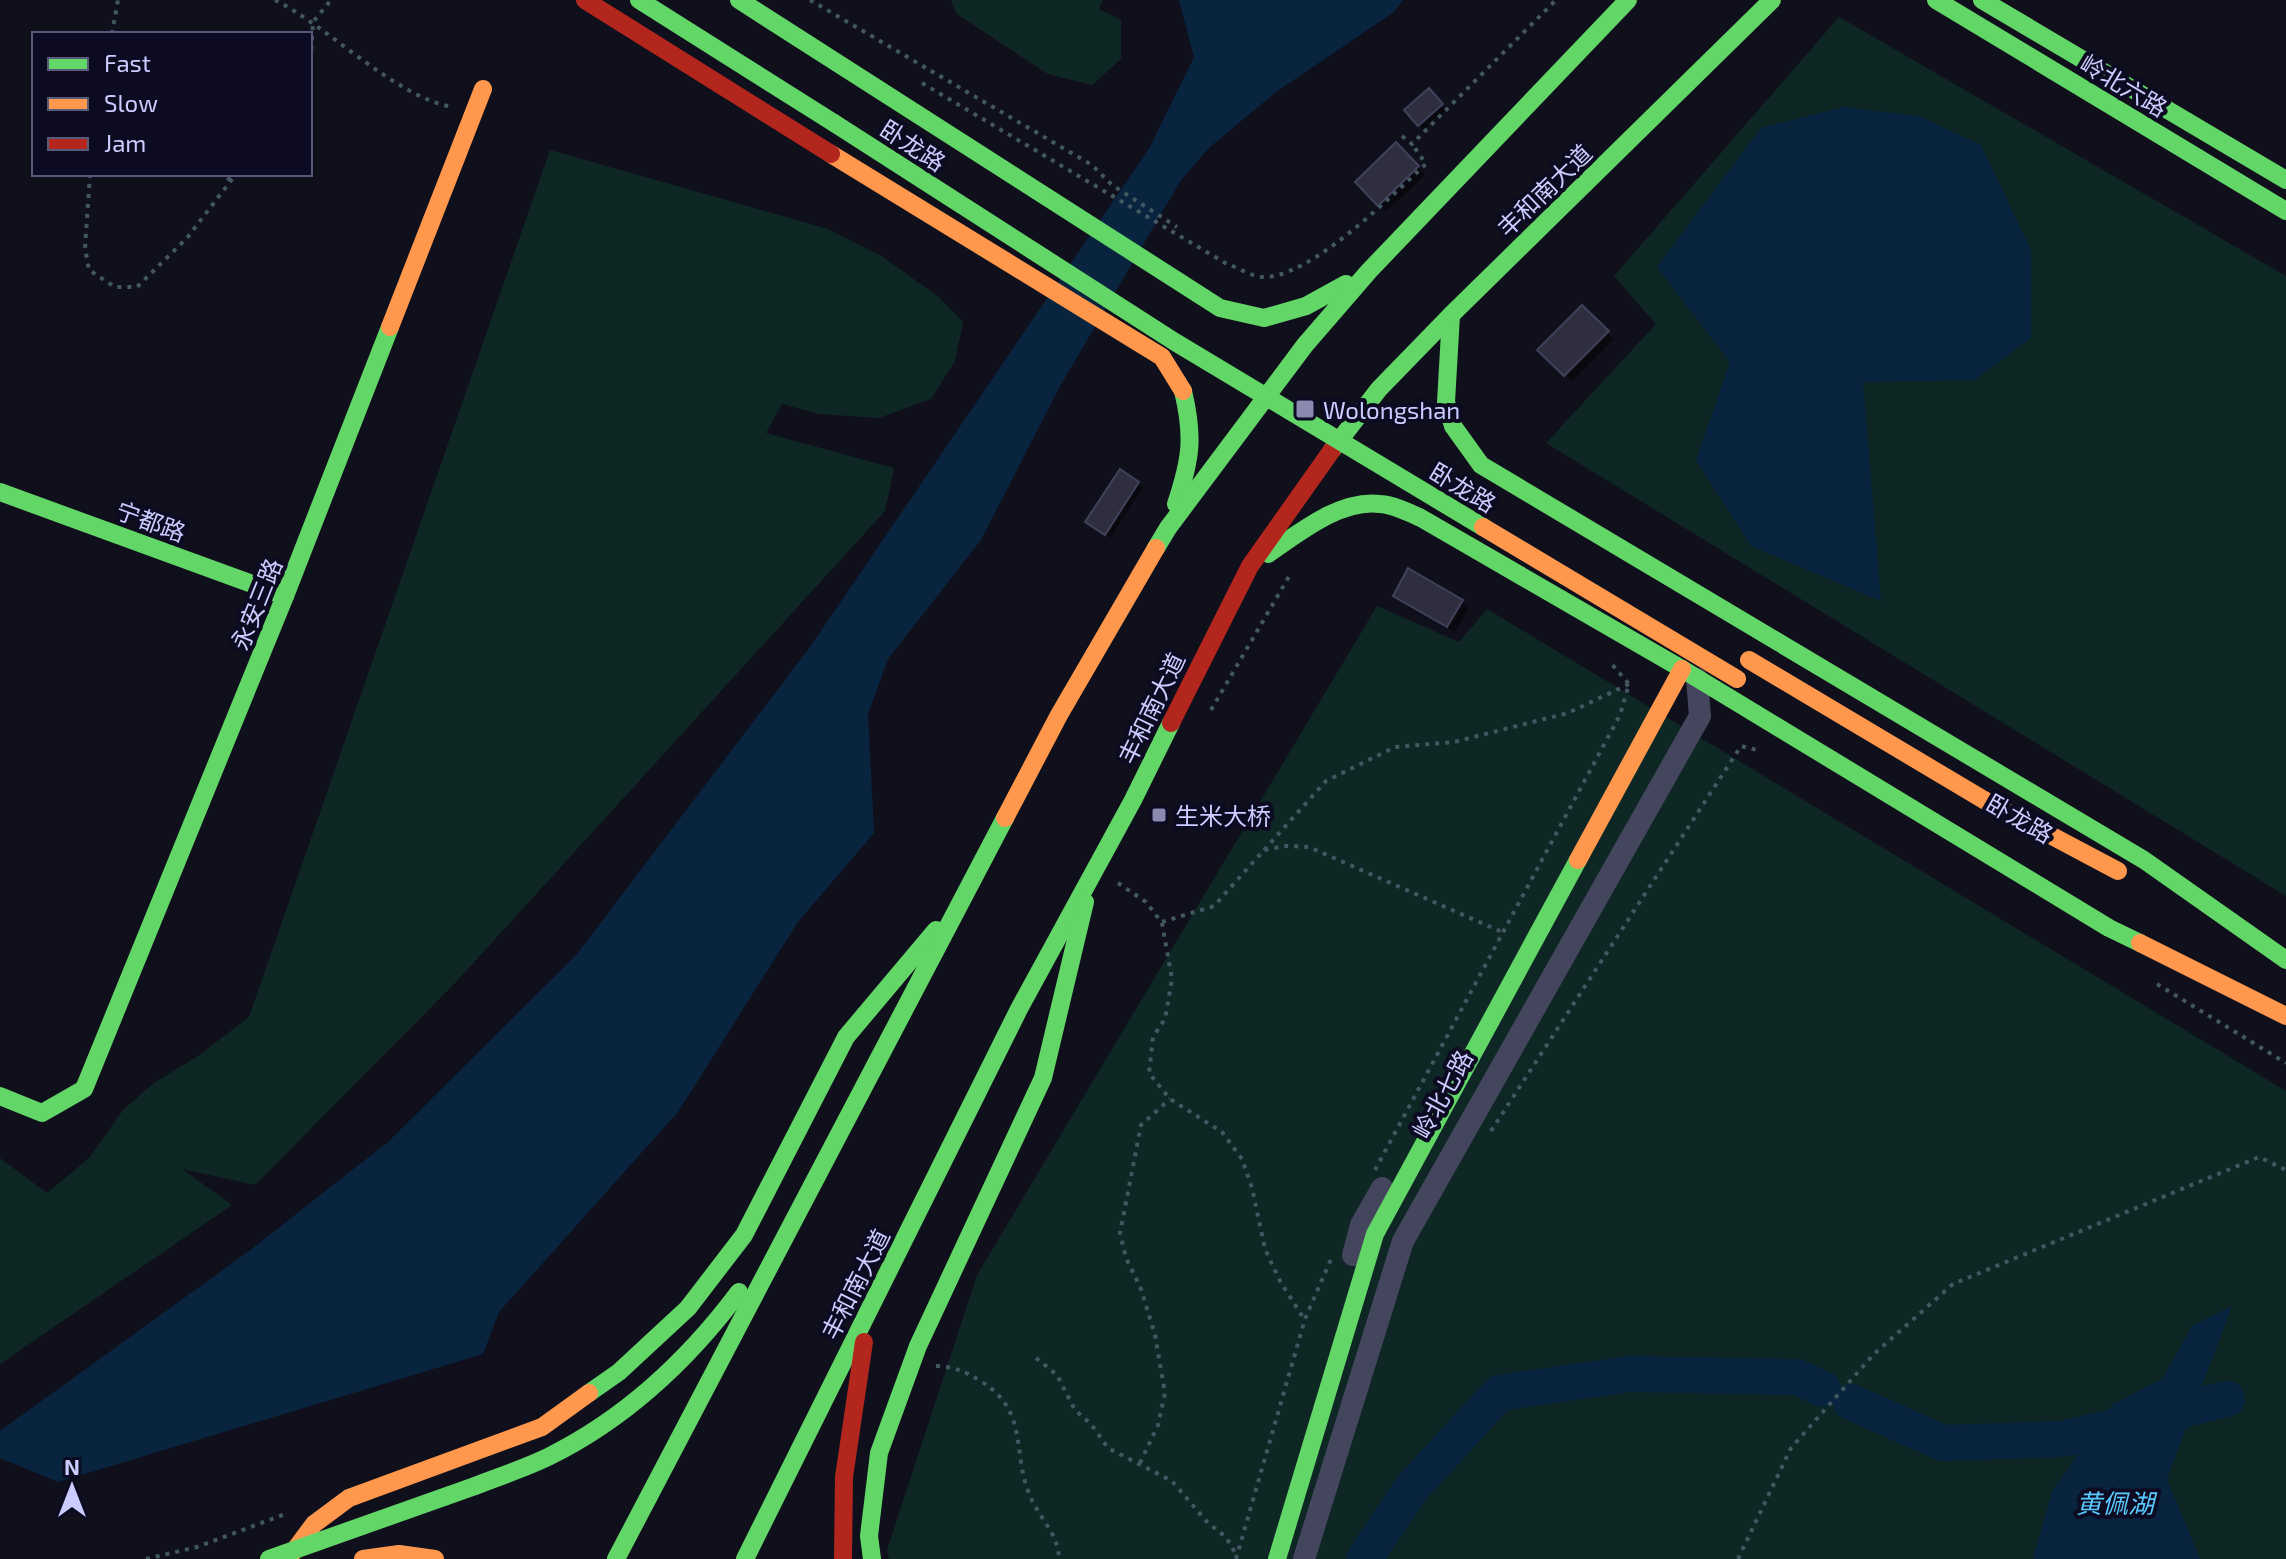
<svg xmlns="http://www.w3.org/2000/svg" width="2286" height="1559" viewBox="0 0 2286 1559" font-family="'Exo 2','Noto Sans SC',sans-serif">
<rect width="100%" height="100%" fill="#10101c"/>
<g fill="#0e2725">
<polygon points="951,0 1103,0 1099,9 1121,20 1121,59 1092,85 1048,74 957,14"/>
<polygon points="1839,17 2286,276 2286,896 1546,443 1656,324 1614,276"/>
<polygon points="550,150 828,229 883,257 940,298 963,322 955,361 931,399 879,418 819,414 782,404 766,433 894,468 885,511 456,982 255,1185 182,1169 232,1205 0,1364 0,1158 47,1193 89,1158 123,1110 154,1083 198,1056 249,1017"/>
<polygon points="1377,606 1459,642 1487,609 2286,1091 2286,1559 889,1559 887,1550 977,1275"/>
</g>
<g fill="#09243f">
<polygon points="1179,0 1403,0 1394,12 1276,92 1210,147 1181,180 1059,388 981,540 888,659 868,714 874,833 798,922 678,1112 499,1312 483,1354 58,1482 0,1458 0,1431 249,1251 388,1142 577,954 810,647 1150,147 1194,57"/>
<polygon points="1843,107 1919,116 1981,145 2031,250 2031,338 1974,380 1863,382 1881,601 1751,546 1696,460 1730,362 1657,267 1761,128"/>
<polygon points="2232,1306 2167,1479 2200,1559 2033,1559 2052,1492 2112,1405 2163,1378 2192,1326"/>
</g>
<g fill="#0007">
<polygon points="1429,91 1446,110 1424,129 1407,111"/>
<polygon points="1396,145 1425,175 1386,212 1358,182"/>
<polygon points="1582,308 1614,339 1572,381 1540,350"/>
<polygon points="1120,472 1143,488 1110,538 1092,526"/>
<polygon points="1395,595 1462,601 1469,608 1455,632 1402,602"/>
</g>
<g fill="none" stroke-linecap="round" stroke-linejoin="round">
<g stroke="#09243f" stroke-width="36">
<polyline points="1851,1402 1943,1443 2063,1439 2227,1399"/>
<polyline points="1364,1559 1411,1489 1499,1393 1629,1374 1797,1377 1823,1389"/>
</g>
</g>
<g fill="#2e2e3e" stroke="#42415b" stroke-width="2">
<polygon points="1429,88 1443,104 1418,126 1404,110"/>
<polygon points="1396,142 1419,166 1378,206 1355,182"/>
<polygon points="1582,305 1609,331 1564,376 1537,350"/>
<polygon points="1120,469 1139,482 1105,535 1085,522"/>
<polygon points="1408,568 1463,600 1447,627 1393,596"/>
</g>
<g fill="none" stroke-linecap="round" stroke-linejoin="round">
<g stroke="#435762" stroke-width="4" stroke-dasharray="4 6" stroke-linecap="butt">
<path d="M275,0c55,28 119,96 177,107"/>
<polyline points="810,0 1092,165 1112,185 1177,227"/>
<polyline points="112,34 118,0"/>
<polyline points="310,70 313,22 331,0"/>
<path d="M922,83l305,181c10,3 24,12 34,13 48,3 131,-82 165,-113l-14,-20"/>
<polyline points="1402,136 1412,144 1556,0"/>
<polyline points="90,174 85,248 89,270 115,287 137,287 187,238 236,174"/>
<polyline points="218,174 231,180"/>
<polyline points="1211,710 1291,573"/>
<polyline points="1264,850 1326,781 1395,747 1454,742 1568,713 1629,684"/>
<polyline points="1118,883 1146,902 1162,923 1172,979 1165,1019 1153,1037 1149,1073 1170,1099 1222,1132 1242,1159 1252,1188 1265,1249 1280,1281 1304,1319"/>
<polyline points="1162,922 1214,906 1264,850 1286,846 1309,847 1502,932"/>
<polyline points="2157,984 2286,1063"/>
<polyline points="1491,1131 1741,746 1761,751"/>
<polyline points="1375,1170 1620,715 1629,684 1609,661"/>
<polyline points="1036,1358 1057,1375 1075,1410 1091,1424 1108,1448 1172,1481 1208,1523 1226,1537 1237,1556"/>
<path d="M936,1366c20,1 30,6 46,16 48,30 29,73 49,116 9,21 28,37 28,61"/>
<polyline points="1140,1463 1158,1425 1165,1393 1155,1335 1141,1289 1126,1258 1120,1233 1141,1125 1170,1099"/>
<polyline points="146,1559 197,1547 288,1513"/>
<polyline points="1236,1559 1305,1319 1332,1257"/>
<polyline points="1738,1559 1791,1448 1874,1354 1953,1284 2259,1157 2286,1170"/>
</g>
<g stroke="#44465d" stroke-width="22">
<polyline points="1353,1255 1361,1225 1382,1188"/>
<polyline points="1304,1559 1403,1241 1700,716 1697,679"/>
</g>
<g stroke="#63d668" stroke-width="18">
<polyline points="639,0 834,123"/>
<polyline points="739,0 1220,308 1264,318 1306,306 1346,284"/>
<polyline points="1936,0 2286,211"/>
<polyline points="1982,0 2286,180"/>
<polyline points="1451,315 1446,402 1453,426 1481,465 2144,860 2286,960"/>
<polyline points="1332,450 1379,389 1451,315 1772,0"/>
<polyline points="0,492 285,596"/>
<path d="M1176,504c15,-45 18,-67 7,-113"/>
<polyline points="1156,548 1168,528 1305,345 1369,271 1628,0"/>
<path d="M1268,554c31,-21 72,-55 112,-50 14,1 28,8 41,14l261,151 427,259 31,15"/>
<polyline points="0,1096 42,1113 84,1089 285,596 390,327"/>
<polyline points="589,1393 619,1372 688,1308 744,1235 846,1037 936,930"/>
<path d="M475,1486c25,-10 51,-18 75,-30 76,-38 138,-96 189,-164"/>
<polyline points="616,1559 1005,818"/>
<polyline points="745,1559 1019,1009 1133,800 1171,723"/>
<polyline points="872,1559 869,1536 879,1453 918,1346 1043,1078 1085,902"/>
<polyline points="1277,1559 1375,1234 1578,860"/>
</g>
<g stroke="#ff974d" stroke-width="18">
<polyline points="831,154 1162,357 1183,391"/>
<polyline points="390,327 483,89"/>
<polyline points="1749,660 1984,800 2118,871"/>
<polyline points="1005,818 1059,715 1156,548"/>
<polyline points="1578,860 1682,669"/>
<polyline points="2140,943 2286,1016"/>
<polyline points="288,1559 314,1524 349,1498 542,1427 589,1393"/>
</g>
<g stroke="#b3261e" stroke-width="18">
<polyline points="585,0 831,154"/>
<polyline points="1171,723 1250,566 1332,450"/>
<polyline points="843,1559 844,1477 864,1342"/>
</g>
<g stroke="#63d668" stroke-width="18">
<polyline points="834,123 1175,342 1483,527"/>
<polyline points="269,1559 475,1486"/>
</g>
<g stroke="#ff974d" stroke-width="18">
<polyline points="1483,527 1737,679"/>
<polyline points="363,1559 399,1554 435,1559"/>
</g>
</g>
<g fill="#8a8ab0" stroke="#0c0b21" stroke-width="3">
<rect x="1295" y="399" width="20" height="20" rx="4"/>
<rect x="1151" y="807" width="16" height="16" rx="4"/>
</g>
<g text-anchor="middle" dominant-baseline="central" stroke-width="8" stroke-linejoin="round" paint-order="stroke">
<g font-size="24" fill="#cbccff" stroke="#0c0b21">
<text transform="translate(2124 85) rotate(31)">岭北六路</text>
<text transform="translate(913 145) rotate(33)">卧龙路</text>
<text transform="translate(1544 190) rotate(-44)">丰和南大道</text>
<text transform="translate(1463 487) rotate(31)">卧龙路</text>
<text transform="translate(151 521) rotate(20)">宁都路</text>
<text transform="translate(256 604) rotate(-68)">永安三路</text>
<text transform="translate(1151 708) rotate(-64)">丰和南大道</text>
<text transform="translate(2020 818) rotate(30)">卧龙路</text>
<text transform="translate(1442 1094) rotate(-61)">岭北七路</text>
<text transform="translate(855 1284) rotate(-63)">丰和南大道</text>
</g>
<g font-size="24" fill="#cbccff" stroke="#0c0b21" text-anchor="start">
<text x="1323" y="409">Wolongshan</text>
<text x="1175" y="815">生米大桥</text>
</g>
<g font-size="26" font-style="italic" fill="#59c9ff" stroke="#0c0b21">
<text x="2115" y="1502">黄佩湖</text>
</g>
</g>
<rect x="32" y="32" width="280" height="144" fill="#0c0b21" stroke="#58587a" stroke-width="2"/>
<rect x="48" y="58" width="40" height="12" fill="#63d668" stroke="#58587a" stroke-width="2"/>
<text x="104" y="72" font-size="24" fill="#cbccff">Fast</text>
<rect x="48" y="98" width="40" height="12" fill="#ff974d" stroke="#58587a" stroke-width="2"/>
<text x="104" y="112" font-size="24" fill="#cbccff">Slow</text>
<rect x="48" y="138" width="40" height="12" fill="#b3261e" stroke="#58587a" stroke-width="2"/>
<text x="104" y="152" font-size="24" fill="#cbccff">Jam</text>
<g transform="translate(72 1487)" stroke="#0c0b21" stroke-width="6" paint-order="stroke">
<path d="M0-6L14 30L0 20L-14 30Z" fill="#cbccff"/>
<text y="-12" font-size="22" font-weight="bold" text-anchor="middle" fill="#cbccff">N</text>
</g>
</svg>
